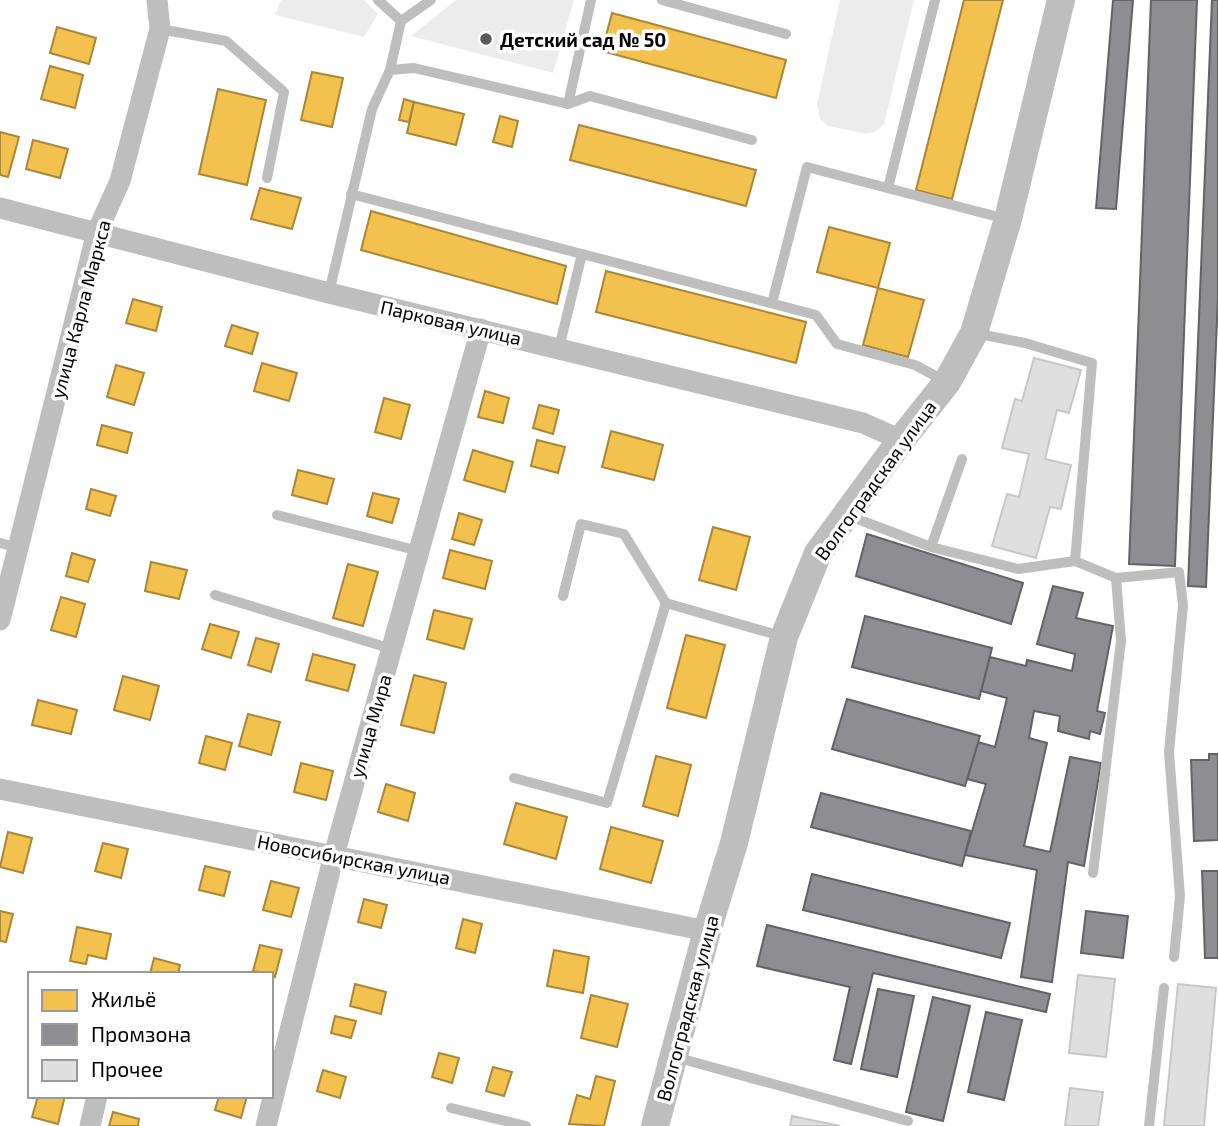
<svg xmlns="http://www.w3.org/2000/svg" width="1218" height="1126" viewBox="0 0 1218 1126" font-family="'Exo 2',sans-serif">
<rect width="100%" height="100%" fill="#fff"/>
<g fill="#ececec">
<polygon points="281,0 364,0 378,14 364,37 275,15"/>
<polygon points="456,0 574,0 553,73 411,36"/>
<polygon points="840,0 914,0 884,124 876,131 866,134 828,126 820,119 817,104"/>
</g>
<g fill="#f2c14e" stroke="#a98737" stroke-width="2">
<polygon points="964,0 1003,0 952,199 916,190"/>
<polygon points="612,13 786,60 776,98 602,51"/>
<polygon points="57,27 96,38 89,64 50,53"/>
<polygon points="50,66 83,75 75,108 41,99"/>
<polygon points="312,72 343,78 332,127 301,120"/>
<polygon points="218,89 266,100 247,185 199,174"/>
<polygon points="404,99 414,102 409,122 399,120"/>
<polygon points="414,102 464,114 456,145 407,133"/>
<polygon points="500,116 518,121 512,147 493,142"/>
<polygon points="579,125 756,170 746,206 570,160"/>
<polygon points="0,132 19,137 8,177 0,175"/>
<polygon points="33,140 68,149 60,178 26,169"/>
<polygon points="260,188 301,198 292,229 251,219"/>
<polygon points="371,211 566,266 557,304 361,250"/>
<polygon points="829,227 890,243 878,288 817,272"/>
<polygon points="606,271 806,322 796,363 596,312"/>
<polygon points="878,288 924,300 908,357 863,345"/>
<polygon points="133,299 162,307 156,331 126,323"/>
<polygon points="232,325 258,333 252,354 225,346"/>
<polygon points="262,363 297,373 289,401 254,391"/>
<polygon points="116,365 144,373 134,405 107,397"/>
<polygon points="485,391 509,398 503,423 478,417"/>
<polygon points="384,398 410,405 401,439 375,432"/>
<polygon points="539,405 559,410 553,434 533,428"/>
<polygon points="102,425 132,433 127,453 97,445"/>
<polygon points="611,431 663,445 654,480 602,467"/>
<polygon points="537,440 565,447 558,473 531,466"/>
<polygon points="473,450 513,462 505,492 464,480"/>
<polygon points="298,470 334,479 327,504 292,495"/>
<polygon points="91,489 116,496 110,516 86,509"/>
<polygon points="373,493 399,499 392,523 367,516"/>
<polygon points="459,513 482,520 474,545 452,539"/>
<polygon points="713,527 750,537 736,590 699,580"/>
<polygon points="450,550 492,561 485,589 443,578"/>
<polygon points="72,553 95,560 88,582 66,576"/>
<polygon points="151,562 187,570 179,599 145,591"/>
<polygon points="348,564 378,572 363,626 333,618"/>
<polygon points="61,597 85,604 76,637 51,630"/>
<polygon points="434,610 472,619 464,649 427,639"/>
<polygon points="210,624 239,632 231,658 202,649"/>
<polygon points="686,635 725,645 706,718 667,708"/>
<polygon points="256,638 279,644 271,672 248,665"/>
<polygon points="313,654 355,665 348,691 306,680"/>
<polygon points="414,675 446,683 434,733 401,725"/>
<polygon points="123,676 159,686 150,720 114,710"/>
<polygon points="38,700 77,710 71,734 32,725"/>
<polygon points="248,714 280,722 271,755 239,746"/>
<polygon points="206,736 232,743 225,770 199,763"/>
<polygon points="656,756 691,765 678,816 643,806"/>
<polygon points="301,763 333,771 326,800 294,792"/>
<polygon points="386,784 415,793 408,821 378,812"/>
<polygon points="516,803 567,817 556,859 504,844"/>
<polygon points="611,827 663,841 651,883 600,869"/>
<polygon points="8,832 32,838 23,873 0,867"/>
<polygon points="103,843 128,849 121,878 95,871"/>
<polygon points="205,866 230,872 224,896 199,890"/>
<polygon points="271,881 299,888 291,917 263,910"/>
<polygon points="364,899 387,905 381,928 358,922"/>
<polygon points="0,911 13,914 6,942 0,941"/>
<polygon points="463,919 482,924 475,953 456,948"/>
<polygon points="77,927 111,934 106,959 88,955 86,964 70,961"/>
<polygon points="260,945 282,950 275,977 271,974 253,971"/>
<polygon points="554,950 589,957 583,993 547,986"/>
<polygon points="154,958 180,965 178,974 150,974"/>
<polygon points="355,984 386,992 381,1014 350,1006"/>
<polygon points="591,995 628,1004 617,1047 581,1038"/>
<polygon points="335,1016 356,1021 351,1038 331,1033"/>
<polygon points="439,1053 459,1058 452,1083 432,1077"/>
<polygon points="493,1067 512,1072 504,1096 486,1091"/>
<polygon points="323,1070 346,1077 340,1098 317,1091"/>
<polygon points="596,1076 615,1081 604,1126 569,1124 577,1095 590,1099"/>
<polygon points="38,1096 65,1096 58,1124 32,1117"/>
<polygon points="219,1096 247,1096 241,1118 215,1110"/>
<polygon points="113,1112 139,1119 138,1126 109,1126"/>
</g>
<g fill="#8d8d92" stroke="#636366" stroke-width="2">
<polygon points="1113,0 1133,0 1116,209 1096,208"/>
<polygon points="1151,0 1197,0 1175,566 1129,564"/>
<polygon points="1212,0 1218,0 1218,296 1206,587 1188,586"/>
<polygon points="867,534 1023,583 1011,624 856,576"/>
<polygon points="1053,586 1083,593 1076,618 1113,626 1097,711 1105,713 1100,734 1090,731 1089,739 1058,731 1060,716 1034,711 1029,738 1047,743 1024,846 1050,852 1070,757 1101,763 1084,866 1068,862 1052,982 1021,977 1037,870 965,855 986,784 967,779 978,742 995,747 1007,698 981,691 990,657 1026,666 1027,660 1072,671 1075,654 1037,644"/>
<polygon points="865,616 992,648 979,699 852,667"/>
<polygon points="847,699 980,736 965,786 832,749"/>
<polygon points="1209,754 1218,754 1218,840 1194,841 1191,760 1209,760"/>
<polygon points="821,793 971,831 962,866 811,827"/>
<polygon points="1202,871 1218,871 1218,958 1205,958"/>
<polygon points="812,874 1010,923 1001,958 803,910"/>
<polygon points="1086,911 1128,916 1123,958 1081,953"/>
<polygon points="767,925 1050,994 1046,1012 873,973 851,1064 834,1060 850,987 757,966"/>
<polygon points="878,989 914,996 897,1077 861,1069"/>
<polygon points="933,997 970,1006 943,1121 906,1112"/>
<polygon points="986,1012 1022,1020 1004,1100 968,1092"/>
</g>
<g fill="#dfdfdf" stroke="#c7c7c7" stroke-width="2">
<polygon points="1034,358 1081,370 1069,413 1057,410 1045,459 1071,465 1061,509 1050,507 1036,558 992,546 1007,494 1019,497 1029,454 1002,448 1015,399 1022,401"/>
<polygon points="1078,975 1115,979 1106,1057 1069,1053"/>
<polygon points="1178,984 1216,988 1204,1126 1164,1126"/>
<polygon points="1070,1088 1103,1092 1098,1126 1065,1126"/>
<polygon points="792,1116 840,1126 790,1126"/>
</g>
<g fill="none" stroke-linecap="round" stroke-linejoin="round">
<g stroke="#bebebe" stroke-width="10">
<polyline points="378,0 401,21"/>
<polyline points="662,0 786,34"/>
<polyline points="160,29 226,41 284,92 267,178"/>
<polyline points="390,70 401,21 431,0"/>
<polyline points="568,104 591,0"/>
<polyline points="888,188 935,0"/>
<polyline points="351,194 582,254 559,348"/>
<polyline points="582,254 816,315 837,344 915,365 945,381"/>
<polyline points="329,293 372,109 390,70 414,68 568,104 590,96 752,140"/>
<polyline points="772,303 807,167 1006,219"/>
<polyline points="974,333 1025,343 1092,363 1075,561"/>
<polyline points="277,515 419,551"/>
<polyline points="847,515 931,547 962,459"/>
<polyline points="0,543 20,548"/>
<polyline points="931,547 1018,569 1075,561 1116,578 1121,641 1093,873"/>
<polyline points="1116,578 1179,572 1183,605 1169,752 1180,896 1174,957"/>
<polyline points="215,595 392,649"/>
<polyline points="563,596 581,524 624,534 666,603"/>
<polyline points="514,778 607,803 666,603 784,637"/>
<polyline points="675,1057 908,1121"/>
<polyline points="451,1108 526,1126"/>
<polyline points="1149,1126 1164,988"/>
</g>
<g stroke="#bebebe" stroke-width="21">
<polyline points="0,208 329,293 863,423 901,440"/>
<polyline points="0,620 97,232 120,181 160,29 157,0"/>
<polyline points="0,789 707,931"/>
<polyline points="90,1126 97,1096"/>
<polyline points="266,1126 334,855 481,329"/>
</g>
<polyline stroke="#bebebe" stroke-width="28" points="655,1126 707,931 734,843 784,637 818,553 901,440 947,382 974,333 1008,219 1061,0"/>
</g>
<circle fill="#595959" stroke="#fff" stroke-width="2.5" cx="486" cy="39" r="7"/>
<g text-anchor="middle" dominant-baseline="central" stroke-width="7" stroke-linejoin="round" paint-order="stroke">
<g font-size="19" font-weight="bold" fill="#000" stroke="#fff" text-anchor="start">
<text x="500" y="39">Детский сад № 50</text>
</g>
<g font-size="19" fill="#000" stroke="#fff">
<text transform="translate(80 309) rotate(-75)">улица Карла Маркса</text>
<text transform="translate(451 322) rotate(13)">Парковая улица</text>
<text transform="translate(875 480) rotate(-54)">Волгоградская улица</text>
<text transform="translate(370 726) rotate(-74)">улица Мира</text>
<text transform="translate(354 859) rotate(11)">Новосибирская улица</text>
<text transform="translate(687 1008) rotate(-75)">Волгоградская улица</text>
</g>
</g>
<rect x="28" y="972" width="245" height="126" fill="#ffffff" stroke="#999999" stroke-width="2"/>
<rect x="42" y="990" width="35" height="21" fill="#f2c14e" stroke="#999999" stroke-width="2"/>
<text x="91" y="1007" font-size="21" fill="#000000">Жильё</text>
<rect x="42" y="1024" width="35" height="21" fill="#8d8d92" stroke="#999999" stroke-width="2"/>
<text x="91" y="1042" font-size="21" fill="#000000">Промзона</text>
<rect x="42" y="1060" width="35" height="21" fill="#dfdfdf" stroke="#999999" stroke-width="2"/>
<text x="91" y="1077" font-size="21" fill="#000000">Прочее</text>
</svg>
